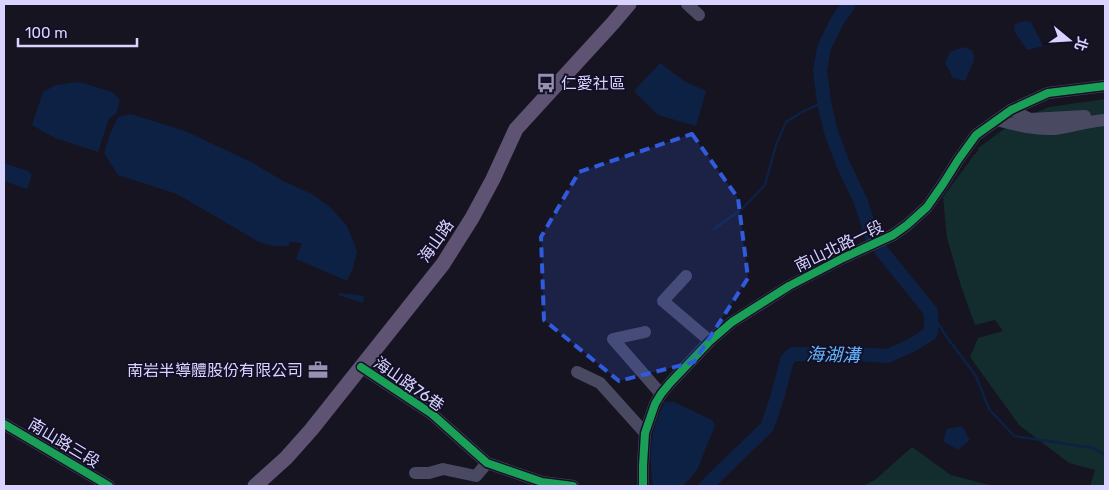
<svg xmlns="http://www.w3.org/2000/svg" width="1109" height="490" viewBox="0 0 1109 490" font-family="Rubik,'Noto Sans TC',sans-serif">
<rect width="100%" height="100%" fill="#161421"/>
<g fill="#132c2d">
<polygon points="1105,99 1105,486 1090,486 1095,470 1069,463 1019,425 970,357 978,338 1003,331 995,320 975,325 961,286 947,238 943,197 974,155 979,150 977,149 1012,123 1049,107"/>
<polygon points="912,447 951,475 993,486 862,486 875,480"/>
</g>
<g fill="#0d2144">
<polygon points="1025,21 1031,22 1043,46 1027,50 1014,31 1015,24"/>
<polygon points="963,47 973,51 974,60 965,81 953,78 945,63 950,52"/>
<polygon points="660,63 684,81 706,91 696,126 658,115 634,91"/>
<polygon points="79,82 112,92 120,100 116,114 109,118 98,152 55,138 32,125 43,92 56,85"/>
<polygon points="131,114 185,131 251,162 283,181 312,194 331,208 347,226 357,251 353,268 347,281 296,259 302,243 290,242 289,246 273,246 259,242 177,194 118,175 104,153 110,134 118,117"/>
<polygon points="4,163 28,171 32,174 27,189 4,181"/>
<polygon points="339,293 364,296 363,303 338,295"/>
<path d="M665,402h9l38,18 3,5 -18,45 -14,16h-30c-3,-21 -4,-46 4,-66 2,-6 5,-12 8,-18z"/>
<polygon points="962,426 970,440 958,450 943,441 947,429"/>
</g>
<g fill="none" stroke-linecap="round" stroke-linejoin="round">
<g stroke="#0d2144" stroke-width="2.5">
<polyline points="714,229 742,209 765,185 776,145 786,122 802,112 824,102"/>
<polyline points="931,312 946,336 976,376 989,409 1014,436 1093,448 1105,455"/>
</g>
<g stroke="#0d2144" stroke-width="14">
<polyline points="849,4 837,21 824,48 820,71 824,102 831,132 843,164 861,202 872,237"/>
<polyline points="706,486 767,427 777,398 787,360 793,354 856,354 888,356 912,345 931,333 931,312 881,250"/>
</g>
<g stroke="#4a4962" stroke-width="12">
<polyline points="687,4 699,15"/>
<polyline points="1011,110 1030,119 1085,116"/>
<path d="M997,120c19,5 38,10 58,9 17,-2 33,-8 50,-9"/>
<polyline points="686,276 663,301 710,341"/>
<polyline points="645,332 613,339 661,394"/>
<polyline points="361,367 432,414 487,463 542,482 573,486"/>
<polyline points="577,372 600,383 645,433"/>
<polyline points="4,424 109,486"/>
<polyline points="415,473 429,473 443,469 476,476 487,463"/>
<polyline points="643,486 643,465 645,433 655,404 661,394 670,383 710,341 732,322 789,286 843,258 893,235 907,225 927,207 943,184 958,160 976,135 1011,110 1048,93 1105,86"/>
</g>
<polyline stroke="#5e5373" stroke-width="15" points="255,486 286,458 311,430 443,264 472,218 493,179 516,129 613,23 629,4"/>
<defs>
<g id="cycleway">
<polyline points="361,367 432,414 487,463 542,482 573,486"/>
<polyline points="4,424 109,486"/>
<polyline points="643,486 643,465 645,433 655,404 661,394 670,383 710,341 732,322 789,286 843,258 893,235 907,225 927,207 943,184 958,160 976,135 1011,110 1048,93 1105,86"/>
</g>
</defs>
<use href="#cycleway" stroke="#130f26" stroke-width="11"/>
<use href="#cycleway" stroke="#1a9f57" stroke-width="8"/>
</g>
<path fill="#305bdc" fill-opacity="0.2" stroke="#305bdc" stroke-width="4" stroke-dasharray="10 6" stroke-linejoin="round" d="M692,134l46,64 10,80 -54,84 -75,19 -75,-61 -3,-83 38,-65z"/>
<defs>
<symbol id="bus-bare" viewBox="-9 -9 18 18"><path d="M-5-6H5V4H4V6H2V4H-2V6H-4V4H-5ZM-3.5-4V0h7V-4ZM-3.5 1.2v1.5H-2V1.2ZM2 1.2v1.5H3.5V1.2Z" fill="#9591b1" stroke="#130f26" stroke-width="2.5" paint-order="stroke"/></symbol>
<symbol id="office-bare" viewBox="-9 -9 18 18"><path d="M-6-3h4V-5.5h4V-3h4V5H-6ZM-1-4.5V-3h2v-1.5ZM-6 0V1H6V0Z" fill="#9591b1" stroke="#130f26" stroke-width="2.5" paint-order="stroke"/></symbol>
</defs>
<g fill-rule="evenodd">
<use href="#bus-bare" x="532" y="69" width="28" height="28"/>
<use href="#office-bare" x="304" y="356" width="28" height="28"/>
</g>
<g text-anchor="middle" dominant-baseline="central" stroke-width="4" stroke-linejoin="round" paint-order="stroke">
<g font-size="16" fill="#d9d4ff" stroke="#130f26" text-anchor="start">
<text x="561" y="83">仁愛社區</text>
<text x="303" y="370" text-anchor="end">南岩半導體股份有限公司</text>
</g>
<g font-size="16" fill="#d9d4ff" stroke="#130f26">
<text transform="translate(436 241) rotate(-55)">海山路</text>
<text transform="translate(839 246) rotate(-26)">南山北路一段</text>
<text transform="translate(409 384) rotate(35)">海山路76巷</text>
<text transform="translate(64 443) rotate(31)">南山路三段</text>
</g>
<g font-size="18" font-style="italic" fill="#62b6ff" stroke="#130f26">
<text transform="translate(833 355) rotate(1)">海湖溝</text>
</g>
</g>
<rect width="1109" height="490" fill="none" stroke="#d9d4ff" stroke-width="10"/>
<g transform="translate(1069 40) rotate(108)" stroke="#130f26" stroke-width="4" paint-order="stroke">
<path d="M0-4L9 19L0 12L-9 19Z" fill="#d9d4ff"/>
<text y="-8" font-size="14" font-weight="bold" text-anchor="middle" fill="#d9d4ff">北</text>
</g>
<path d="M18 38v8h119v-8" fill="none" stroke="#d9d4ff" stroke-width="2.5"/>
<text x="25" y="38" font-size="15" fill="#d9d4ff" stroke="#130f26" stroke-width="4" paint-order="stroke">100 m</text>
</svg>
